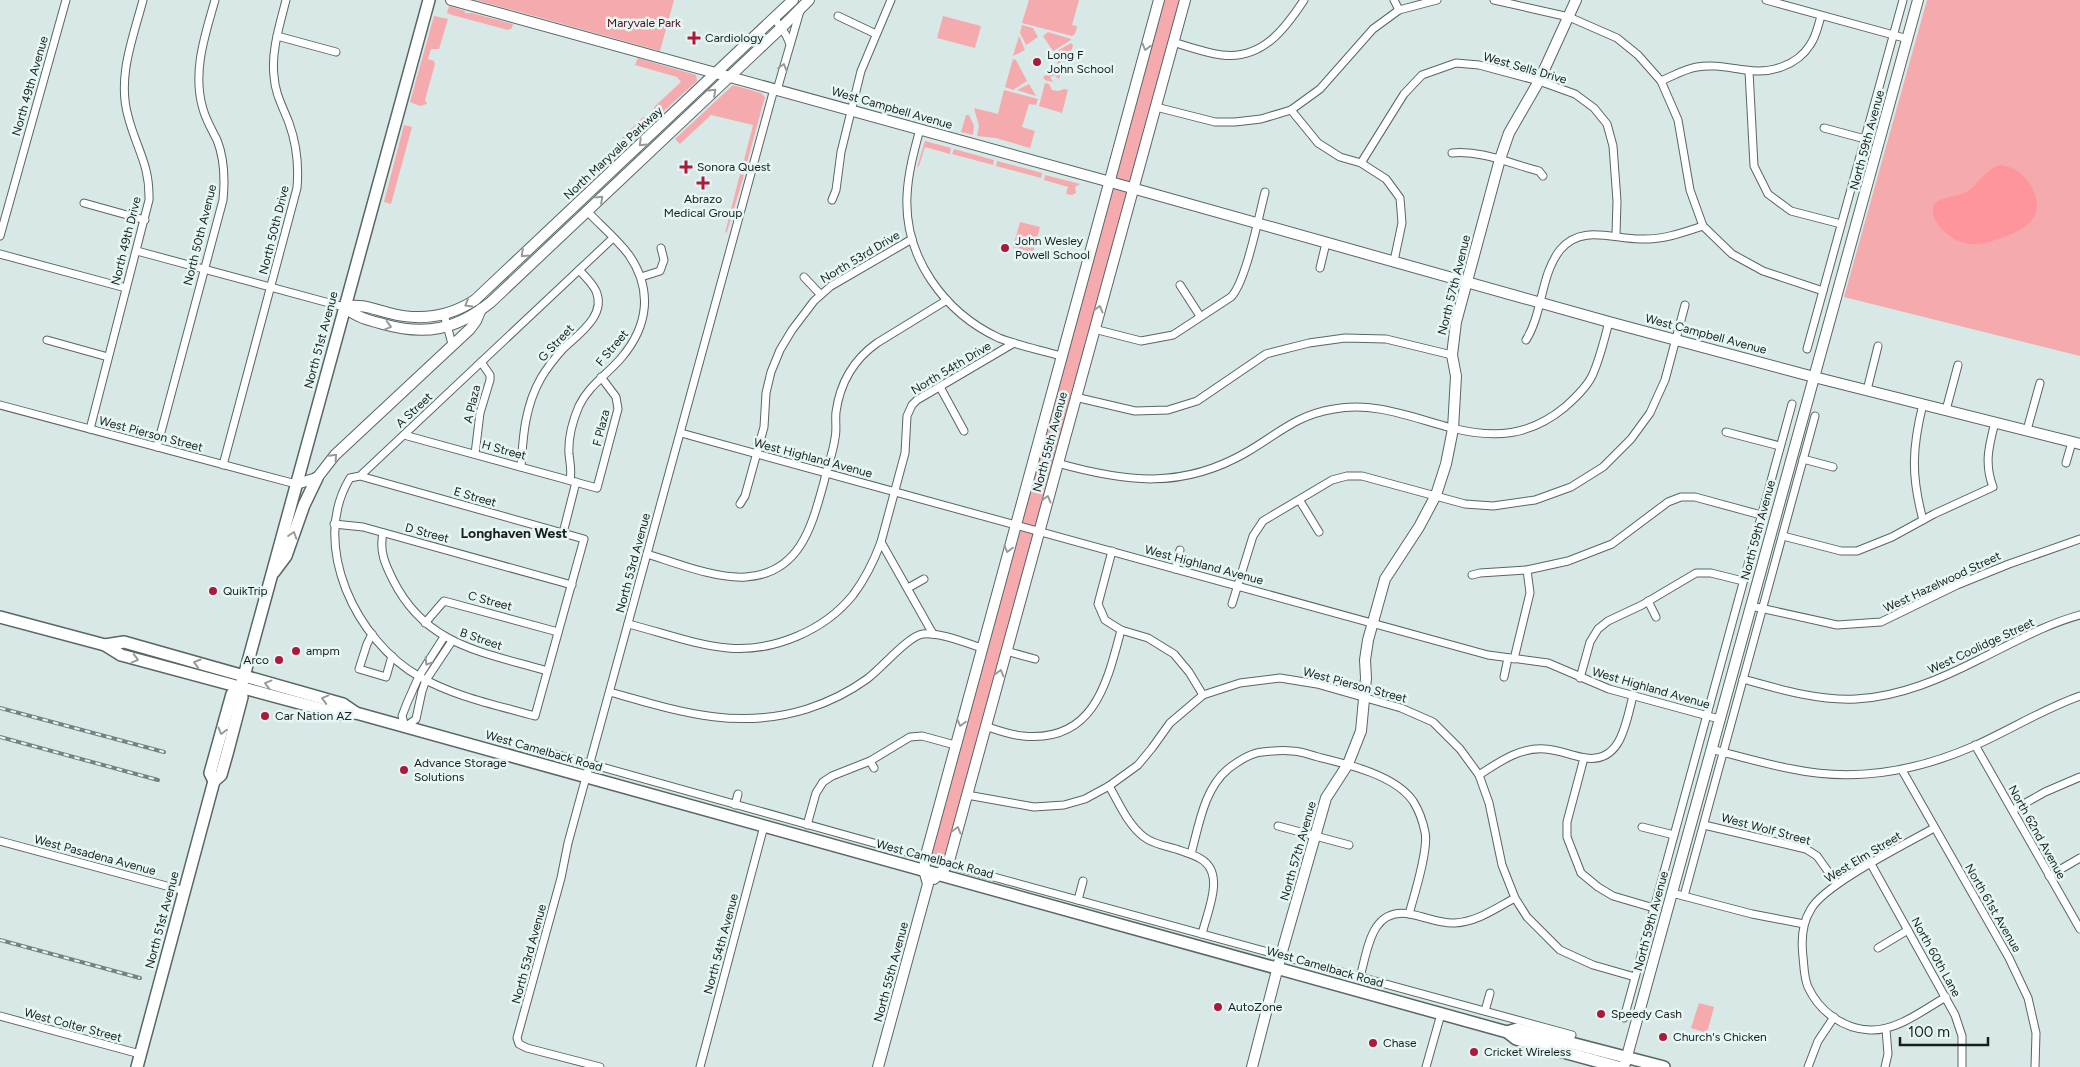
<svg xmlns="http://www.w3.org/2000/svg" width="2080" height="1067" viewBox="0 0 2080 1067" font-family="Figtree,sans-serif">
<rect width="100%" height="100%" fill="#d7e8e7"/>
<g fill="#f5aaae">
<polygon points="476,0 674,0 660,51"/>
<polygon points="1029,0 1079,0 1072,25 1077,26 1075,34 1072,36 1022,23"/>
<polygon points="1163,0 1180,0 945,859 940,865 930,861 930,851"/>
<polygon points="1927,0 2080,0 2080,356 1844,297"/>
<polygon points="449,6 465,11 465,13 472,13 513,24 512,28 508,30 452,15 447,13"/>
<polygon points="434,16 448,19 439,49 431,49 428,59 434,61 435,64 425,100 427,104 420,106 410,102"/>
<polygon points="943,16 981,26 975,48 937,38"/>
<polygon points="1022,25 1033,28 1038,37 1026,45 1020,33"/>
<polygon points="1048,32 1071,39 1071,40 1053,51 1043,36"/>
<polygon points="1019,36 1025,50 1013,56"/>
<polygon points="1071,43 1073,45 1069,59 1065,58 1064,61 1058,64 1054,53"/>
<polygon points="638,58 696,75 697,81 658,116 654,112 654,107 681,82 677,77 635,65"/>
<polygon points="1013,59 1016,60 1027,81 1013,90 1005,87"/>
<polygon points="1059,67 1062,68 1059,79 1054,75 1050,77 1053,82 1045,80 1043,77"/>
<polygon points="1045,83 1049,84 1052,90 1058,91 1064,89 1068,90 1062,113 1039,106"/>
<polygon points="1029,84 1036,96 1017,90"/>
<polygon points="733,85 761,93 765,97 744,173 741,172 753,125 711,115 680,144 675,139"/>
<polygon points="1004,90 1038,99 1036,105 1029,104 1022,127 1035,131 1030,148 996,138 977,136 979,126 974,108 998,114"/>
<polygon points="966,115 969,115 974,126 973,135 961,132"/>
<polygon points="643,117 647,117 652,122 625,148 622,144 622,138"/>
<polygon points="404,125 412,127 391,204 384,202"/>
<polygon points="925,141 951,148 950,154 925,147 919,166 917,167"/>
<polygon points="954,149 994,160 993,165 952,154"/>
<polygon points="997,161 1042,173 1041,178 996,166"/>
<polygon points="740,174 744,175 727,232 725,233"/>
<polygon points="1045,175 1080,184 1075,187 1076,193 1072,195 1066,194 1068,187 1044,180"/>
<polygon points="1020,222 1040,227 1033,253 1013,247"/>
<polygon points="1699,1003 1714,1007 1707,1033 1691,1028"/>
</g>
<path fill="#fe959d" d="M1999,165c15,1 27,10 33,23 16,30 -9,43 -34,51 -10,4 -23,7 -34,4 -9,-2 -19,-10 -25,-17 -5,-7 -8,-14 -5,-22 8,-8 24,-7 34,-13 11,-8 18,-22 31,-26z"/>
<g fill="none" stroke-linecap="round" stroke-linejoin="round">
<defs>
<g id="street">
<polyline points="1394,0 1399,10"/>
<polyline points="1494,0 1569,17 1617,38 1638,55 1661,81 1678,120 1690,190 1703,226 1732,254 1763,271 1823,291"/>
<polyline points="1766,0 1908,39"/>
<polyline points="838,16 876,34"/>
<polyline points="775,19 786,35 790,44"/>
<polyline points="277,36 336,52"/>
<path d="M1173,42c16,5 33,11 49,13 40,5 63,-26 82,-55"/>
<polyline points="1749,71 1754,166 1768,194 1791,211 1841,224"/>
<path d="M1661,81c12,-5 23,-12 36,-14 17,-3 32,1 49,3 23,4 51,-4 64,-25 6,-8 8,-19 11,-29"/>
<polyline points="777,90 800,11"/>
<polyline points="1156,107 1215,122 1235,122 1261,119 1291,110 1320,89 1373,29 1399,10 1437,0"/>
<polyline points="1291,110 1318,143 1340,157 1361,163 1386,179 1400,198 1402,223 1394,261"/>
<polyline points="1824,128 1865,139"/>
<path d="M920,129c-6,22 -12,44 -13,67 -3,62 38,117 92,142 20,8 42,12 62,18"/>
<path d="M1452,153c30,-3 59,11 87,18l4,5"/>
<polyline points="1361,163 1404,94 1422,75 1456,63 1479,65 1539,81 1575,94 1594,108 1607,124 1613,146 1617,201 1616,235"/>
<polyline points="832,200 836,190 841,152 861,71 891,0"/>
<polyline points="84,203 145,220"/>
<polyline points="0,236 66,0"/>
<polyline points="137,251 344,307"/>
<polyline points="0,254 126,288"/>
<polyline points="1320,268 1326,243"/>
<polyline points="641,277 660,271 664,260 661,248"/>
<polyline points="804,277 820,294"/>
<polyline points="1180,285 1200,316"/>
<polyline points="444,314 452,344"/>
<path d="M1094,329l47,12 32,-6 58,-38c15,-15 28,-82 34,-105"/>
<polyline points="47,340 108,357"/>
<path d="M1526,340c17,-27 14,-64 34,-90 21,-26 53,-11 80,-11 22,1 42,-6 63,-13"/>
<polyline points="1807,349 1903,0"/>
<polyline points="940,387 964,431"/>
<polyline points="1867,390 1878,346"/>
<polyline points="1075,397 1135,411 1168,410 1197,401 1266,354 1309,343 1345,338 1386,339 1452,355"/>
<polyline points="0,405 296,484"/>
<polyline points="1946,410 1958,365"/>
<path d="M90,429l59,-229c1,-36 -13,-52 -21,-84 -11,-39 5,-78 15,-116"/>
<polyline points="2027,430 2040,383"/>
<polyline points="1726,432 1780,446"/>
<polyline points="681,433 1488,655 1548,663 1609,689 1719,719"/>
<polyline points="404,435 597,488 618,409 616,397 601,377"/>
<path d="M157,447l66,-247c2,-20 2,-40 -6,-60 -5,-10 -11,-20 -14,-31 -11,-37 2,-74 12,-109"/>
<polyline points="475,454 480,413 490,380 490,375 481,362"/>
<polyline points="1803,459 1833,467"/>
<path d="M1057,463c68,19 125,27 190,-11 31,-18 49,-37 87,-43 40,-8 79,9 118,19 43,11 78,8 113,-21 10,-9 21,-19 27,-31 8,-17 12,-36 17,-54"/>
<polyline points="2066,463 2072,442"/>
<path d="M223,465l74,-277c2,-23 0,-43 -8,-65 -6,-16 -14,-29 -15,-47 -3,-25 6,-52 12,-76"/>
<path d="M521,467c2,-31 4,-61 20,-89 6,-10 13,-19 21,-28 15,-15 45,-34 34,-59 -4,-8 -11,-15 -17,-21"/>
<path d="M360,476l224,63 -49,177c-39,-11 -79,-19 -115,-39 -63,-35 -111,-132 -70,-199l10,-2 253,-238"/>
<path d="M570,480c2,-9 0,-16 -1,-26 -1,-16 4,-34 10,-48 10,-21 29,-32 43,-49 26,-31 31,-67 7,-102 -12,-16 -29,-30 -42,-44"/>
<polyline points="1300,501 1319,532"/>
<polyline points="740,504 745,496 764,427 766,393 771,372 780,350 792,330 814,301 831,286 912,239"/>
<path d="M1923,520c-12,-44 -11,-72 0,-116"/>
<polyline points="334,524 363,527 572,585"/>
<path d="M383,533c-4,18 2,31 10,47 33,66 90,72 154,91"/>
<polyline points="563,533 576,482"/>
<path d="M1783,536l58,15h16l35,-14 42,-23 59,-27c-9,-24 -4,-41 2,-65"/>
<polyline points="1112,551 1098,604 1105,620 1121,630 1148,638 1174,654 1189,672 1203,695"/>
<path d="M647,554c29,9 69,25 99,23 55,-4 66,-52 78,-95 3,-14 9,-29 11,-44 2,-8 0,-17 1,-26 4,-29 17,-52 41,-69l70,-43"/>
<polyline points="1175,569 1180,550"/>
<polyline points="1472,575 1480,573 1527,570 1568,561 1612,544 1668,502 1681,497 1695,497 1761,515"/>
<polyline points="908,588 924,579"/>
<polyline points="1648,601 1656,617"/>
<polyline points="1232,604 1253,536 1263,521 1332,480 1347,476 1362,476 1465,504 1493,506 1535,500 1571,487 1603,467 1631,439 1650,413 1665,380 1685,305"/>
<polyline points="1751,606 1837,625 1881,622 1957,585 2009,564 2080,539"/>
<polyline points="425,623 444,601 558,632"/>
<path d="M628,624c33,8 66,21 100,24 45,4 96,-17 125,-53 12,-16 21,-34 28,-53"/>
<polyline points="372,634 367,644 359,669 386,677 392,656"/>
<polyline points="933,634 881,542 905,453 907,416 912,405 917,400 1014,343"/>
<polyline points="444,637 419,676 407,703 402,716 405,727 416,719 422,691 426,680 452,641"/>
<polyline points="1006,651 1035,659"/>
<polyline points="1514,659 1530,593 1527,570"/>
<polyline points="1504,677 1508,658"/>
<polyline points="1580,678 1590,642 1598,629 1608,621 1642,605 1696,573 1711,573 1743,581"/>
<path d="M1743,679c36,10 75,22 113,20 44,-2 87,-21 126,-41 31,-15 64,-34 98,-43"/>
<path d="M610,692c67,19 127,39 197,17 22,-7 42,-17 60,-30 15,-11 41,-43 56,-45 16,-2 43,9 59,14"/>
<path d="M985,726c12,4 25,9 38,10 71,7 84,-53 98,-106"/>
<polyline points="1975,745 2080,929"/>
<path d="M1711,749c27,7 54,15 81,20 62,13 125,2 182,-23 36,-16 69,-37 106,-50"/>
<polyline points="555,754 906,852"/>
<polyline points="1584,758 1567,822 1567,837 1581,873 1598,887 1613,896 1654,908"/>
<polyline points="870,761 874,768"/>
<polyline points="1902,770 2009,958 2028,998 2036,1033 2035,1067"/>
<path d="M1479,775c20,-13 41,-28 66,-26 15,1 27,7 41,9 36,5 40,-37 47,-62"/>
<path d="M1109,786c10,17 19,39 35,51 9,7 21,9 32,12 8,3 17,5 25,10 25,15 6,53 1,75"/>
<polyline points="967,795 1034,807 1064,805 1085,799 1109,786 1138,765 1152,748 1170,723 1203,695 1240,683 1280,678 1317,684 1401,708 1433,722 1460,749 1479,775 1489,803 1502,865 1515,898 1527,917 1560,950 1593,965 1635,977"/>
<polyline points="735,805 738,794"/>
<polyline points="2013,810 2045,792 2080,777"/>
<polyline points="807,825 816,793 823,782 832,776 870,761 910,737 922,736 955,745"/>
<polyline points="1704,825 1806,849 1817,856 1837,884"/>
<polyline points="1278,826 1349,845"/>
<polyline points="1642,827 1674,835"/>
<path d="M1934,828c-28,16 -109,56 -123,81 -9,14 -10,31 -8,48 1,9 1,21 5,30 11,24 35,42 62,43 27,1 53,-20 76,-33"/>
<polyline points="0,841 185,891"/>
<path d="M1191,854c8,-29 13,-65 37,-85 9,-7 22,-16 34,-17 9,-1 20,-2 30,-1 9,0 18,4 26,6 29,7 77,18 95,44 5,8 10,21 12,31 4,17 -11,64 -16,82"/>
<polyline points="1871,864 1955,1015 1962,1036 1962,1067"/>
<polyline points="957,867 1572,1035"/>
<polyline points="2049,876 2080,858"/>
<polyline points="1672,893 1752,914 1804,924"/>
<polyline points="1684,896 1815,416"/>
<polyline points="1078,900 1083,881"/>
<polyline points="1878,948 1908,930"/>
<path d="M1360,977c8,-28 11,-70 50,-63 16,3 30,10 45,9 22,-1 41,-15 60,-25"/>
<polyline points="1485,1011 1490,993"/>
<polyline points="0,1016 140,1054"/>
<polyline points="1624,1018 1792,404"/>
<polyline points="600,1067 527,1048 519,1044 517,1038 561,878 568,843 774,89"/>
<polyline points="700,1067 764,826"/>
<polyline points="1426,1067 1441,1014"/>
<polyline points="1808,1067 1818,1041 1834,1017"/>
<polyline points="1885,1067 1888,1054 1886,1029"/>
</g>
<g id="secondary">
<polyline points="451,0 1114,183 1609,322 1814,377 2080,444"/>
<path d="M344,307c12,10 24,13 39,17 42,12 73,6 108,-22l290,-274 28,-28"/>
<path d="M344,307c17,-4 29,2 45,6 30,8 60,4 86,-13l318,-300"/>
<polyline points="296,484 317,478 335,455 470,329 476,321 481,309"/>
<polyline points="934,879 944,869 949,861 1185,0"/>
<polyline points="878,1067 928,884 924,870 926,855 1159,0"/>
<polyline points="1252,1067 1281,955 1326,798 1348,764 1361,731 1366,678 1365,660 1368,640 1385,579 1419,527 1436,495 1446,464 1453,429 1456,376 1452,355 1456,322 1500,159 1509,133 1539,81 1576,0"/>
<polyline points="1624,1067 1918,0"/>
</g>
<g id="primary">
<polyline points="274,572 286,556 304,505 317,478"/>
<polyline points="0,617 105,645 121,655 340,714 356,713"/>
<polyline points="105,645 124,642 343,704 356,713 1507,1032 1516,1039 1618,1067"/>
<polyline points="214,781 210,773 232,694 241,687"/>
<polyline points="1507,1032 1517,1029 1664,1067"/>
<polyline points="137,1067 214,781 221,775 227,754 242,697 241,687 429,0"/>
</g>
</defs>
<use href="#street" stroke="#586666" stroke-width="9"/>
<use href="#secondary" stroke="#586666" stroke-width="12"/>
<use href="#primary" stroke="#586666" stroke-width="14"/>
<use href="#street" stroke="#fff" stroke-width="7"/>
<use href="#secondary" stroke="#fff" stroke-width="10"/>
<use href="#primary" stroke="#fff" stroke-width="11"/>
<defs>
<g id="rail">
<polyline points="0,708 164,752"/>
<polyline points="0,737 158,780"/>
<polyline points="0,940 140,978"/>
</g>
</defs>
<use href="#rail" stroke="#768281" stroke-width="4"/>
<use href="#rail" stroke="#e5f6f5" stroke-width="2" stroke-dasharray="5.5" stroke-linecap="butt"/>
</g>
<defs><path id="oneway-chevron" d="M-2-3.5L2.5 0L-2 3.5" fill="none" stroke-width="1.6" stroke-linecap="round" stroke-linejoin="round" transform="scale(1.25)"/></defs>
<g stroke="#979a99">
<use href="#oneway-chevron" transform="translate(1146 47) rotate(105)"/>
<use href="#oneway-chevron" transform="translate(783 67) rotate(-74)"/>
<use href="#oneway-chevron" transform="translate(713 92) rotate(-43)"/>
<use href="#oneway-chevron" transform="translate(642 143) rotate(136)"/>
<use href="#oneway-chevron" transform="translate(600 199) rotate(-43)"/>
<use href="#oneway-chevron" transform="translate(524 254) rotate(137)"/>
<use href="#oneway-chevron" transform="translate(468 304) rotate(150)"/>
<use href="#oneway-chevron" transform="translate(1099 309) rotate(-75)"/>
<use href="#oneway-chevron" transform="translate(388 326) rotate(15)"/>
<use href="#oneway-chevron" transform="translate(334 457) rotate(-47)"/>
<use href="#oneway-chevron" transform="translate(1047 499) rotate(-75)"/>
<use href="#oneway-chevron" transform="translate(293 535) rotate(-72)"/>
<use href="#oneway-chevron" transform="translate(1008 549) rotate(105)"/>
<use href="#oneway-chevron" transform="translate(135 659) rotate(15)"/>
<use href="#oneway-chevron" transform="translate(428 662) rotate(122)"/>
<use href="#oneway-chevron" transform="translate(197 663) rotate(-164)"/>
<use href="#oneway-chevron" transform="translate(1000 673) rotate(-75)"/>
<use href="#oneway-chevron" transform="translate(268 684) rotate(-165)"/>
<use href="#oneway-chevron" transform="translate(325 699) rotate(-165)"/>
<use href="#oneway-chevron" transform="translate(961 723) rotate(105)"/>
<use href="#oneway-chevron" transform="translate(222 731) rotate(105)"/>
<use href="#oneway-chevron" transform="translate(957 830) rotate(-75)"/>
</g>
<g fill="#ad193b" stroke="#e5f6f5" stroke-width="2">
<path d="M691.5 30.5h5v5h5v5h-5v5h-5v-5h-5v-5h5z"/>
<circle cx="1037" cy="62" r="5"/>
<path d="M683.5 159.5h5v5h5v5h-5v5h-5v-5h-5v-5h5z"/>
<path d="M700.5 175.5h5v5h5v5h-5v5h-5v-5h-5v-5h5z"/>
<circle cx="1005" cy="248" r="5"/>
<circle cx="213" cy="591" r="5"/>
<circle cx="296" cy="651" r="5"/>
<circle cx="279" cy="660" r="5"/>
<circle cx="265" cy="716" r="5"/>
<circle cx="404" cy="770" r="5"/>
<circle cx="1218" cy="1007" r="5"/>
<circle cx="1601" cy="1014" r="5"/>
<circle cx="1663" cy="1037" r="5"/>
<circle cx="1373" cy="1043" r="5"/>
<circle cx="1474" cy="1052" r="5"/>
</g>
<g text-anchor="middle" dominant-baseline="central" stroke-width="5" stroke-linejoin="round" paint-order="stroke">
<g font-size="12" fill="#4e0f1a" stroke="#e5f6f5">
<text x="644" y="23">Maryvale Park</text>
</g>
<g font-size="12" fill="#181e1d" stroke="#e5f6f5" text-anchor="start">
<text x="705" y="38">Cardiology</text>
<text x="1047" y="55">Long F<tspan x="1047" dy="14">John School</tspan></text>
<text x="697" y="167">Sonora Quest</text>
<text x="703" y="199" text-anchor="middle">Abrazo<tspan x="703" dy="14">Medical Group</tspan></text>
<text x="1015" y="241">John Wesley<tspan x="1015" dy="14">Powell School</tspan></text>
<text x="223" y="591">QuikTrip</text>
<text x="306" y="651">ampm</text>
<text x="269" y="660" text-anchor="end">Arco</text>
<text x="275" y="716">Car Nation AZ</text>
<text x="414" y="763">Advance Storage<tspan x="414" dy="14">Solutions</tspan></text>
<text x="1228" y="1007">AutoZone</text>
<text x="1611" y="1014">Speedy Cash</text>
<text x="1673" y="1037">Church's Chicken</text>
<text x="1383" y="1043">Chase</text>
<text x="1484" y="1052">Cricket Wireless</text>
</g>
<g font-size="12" fill="#181e1d" stroke="#e5f6f5">
<text transform="translate(1525 68) rotate(16)">West Sells Drive</text>
<text transform="translate(30 86) rotate(-74)">North 49th Avenue</text>
<text transform="translate(892 108) rotate(16)">West Campbell Avenue</text>
<text transform="translate(1867 140) rotate(-75)">North 59th Avenue</text>
<text transform="translate(613 153) rotate(-43)">North Maryvale Parkway</text>
<text transform="translate(274 230) rotate(-76)">North 50th Drive</text>
<text transform="translate(200 235) rotate(-76)">North 50th Avenue</text>
<text transform="translate(126 241) rotate(-76)">North 49th Drive</text>
<text transform="translate(860 257) rotate(-31)">North 53rd Drive</text>
<text transform="translate(1454 285) rotate(-76)">North 57th Avenue</text>
<text transform="translate(1706 334) rotate(15)">West Campbell Avenue</text>
<text transform="translate(321 340) rotate(-75)">North 51st Avenue</text>
<text transform="translate(556 343) rotate(-47)">G Street</text>
<text transform="translate(612 348) rotate(-50)">F Street</text>
<text transform="translate(951 368) rotate(-31)">North 54th Drive</text>
<text transform="translate(472 404) rotate(-77)">A Plaza</text>
<text transform="translate(414 410) rotate(-43)">A Street</text>
<text transform="translate(601 428) rotate(-76)">F Plaza</text>
<text transform="translate(151 434) rotate(15)">West Pierson Street</text>
<text transform="translate(1050 442) rotate(-75)">North 55th Avenue</text>
<text transform="translate(504 450) rotate(15)">H Street</text>
<text transform="translate(813 458) rotate(15)">West Highland Avenue</text>
<text transform="translate(475 497) rotate(16)">E Street</text>
<text transform="translate(1758 530) rotate(-75)">North 59th Avenue</text>
<text transform="translate(427 533) rotate(15)">D Street</text>
<text transform="translate(633 563) rotate(-75)">North 53rd Avenue</text>
<text transform="translate(1204 565) rotate(15)">West Highland Avenue</text>
<text transform="translate(1942 582) rotate(-25)">West Hazelwood Street</text>
<text transform="translate(490 601) rotate(15)">C Street</text>
<text transform="translate(481 639) rotate(19)">B Street</text>
<text transform="translate(1981 646) rotate(-25)">West Coolidge Street</text>
<text transform="translate(1355 685) rotate(15)">West Pierson Street</text>
<text transform="translate(1651 688) rotate(16)">West Highland Avenue</text>
<text transform="translate(544 751) rotate(16)">West Camelback Road</text>
<text transform="translate(1766 829) rotate(15)">West Wolf Street</text>
<text transform="translate(2037 832) rotate(61)">North 62nd Avenue</text>
<text transform="translate(1298 851) rotate(-74)">North 57th Avenue</text>
<text transform="translate(95 855) rotate(15)">West Pasadena Avenue</text>
<text transform="translate(1863 857) rotate(-31)">West Elm Street</text>
<text transform="translate(935 859) rotate(15)">West Camelback Road</text>
<text transform="translate(1993 908) rotate(60)">North 61st Avenue</text>
<text transform="translate(162 920) rotate(-75)">North 51st Avenue</text>
<text transform="translate(1651 921) rotate(-75)">North 59th Avenue</text>
<text transform="translate(721 944) rotate(-75)">North 54th Avenue</text>
<text transform="translate(529 954) rotate(-75)">North 53rd Avenue</text>
<text transform="translate(1936 957) rotate(61)">North 60th Lane</text>
<text transform="translate(1325 967) rotate(16)">West Camelback Road</text>
<text transform="translate(891 972) rotate(-75)">North 55th Avenue</text>
<text transform="translate(73 1025) rotate(15)">West Colter Street</text>
</g>
<g font-size="14" font-weight="bold" fill="#181e1d" stroke="#e5f6f5">
<text x="514" y="533">Longhaven West</text>
</g>
</g>
<path d="M1900 1037v8h88v-8" fill="none" stroke="#181e1d" stroke-width="2.5"/>
<text x="1908" y="1037" font-size="15" fill="#181e1d" stroke="#e5f6f5" stroke-width="4" paint-order="stroke">100 m</text>
</svg>
